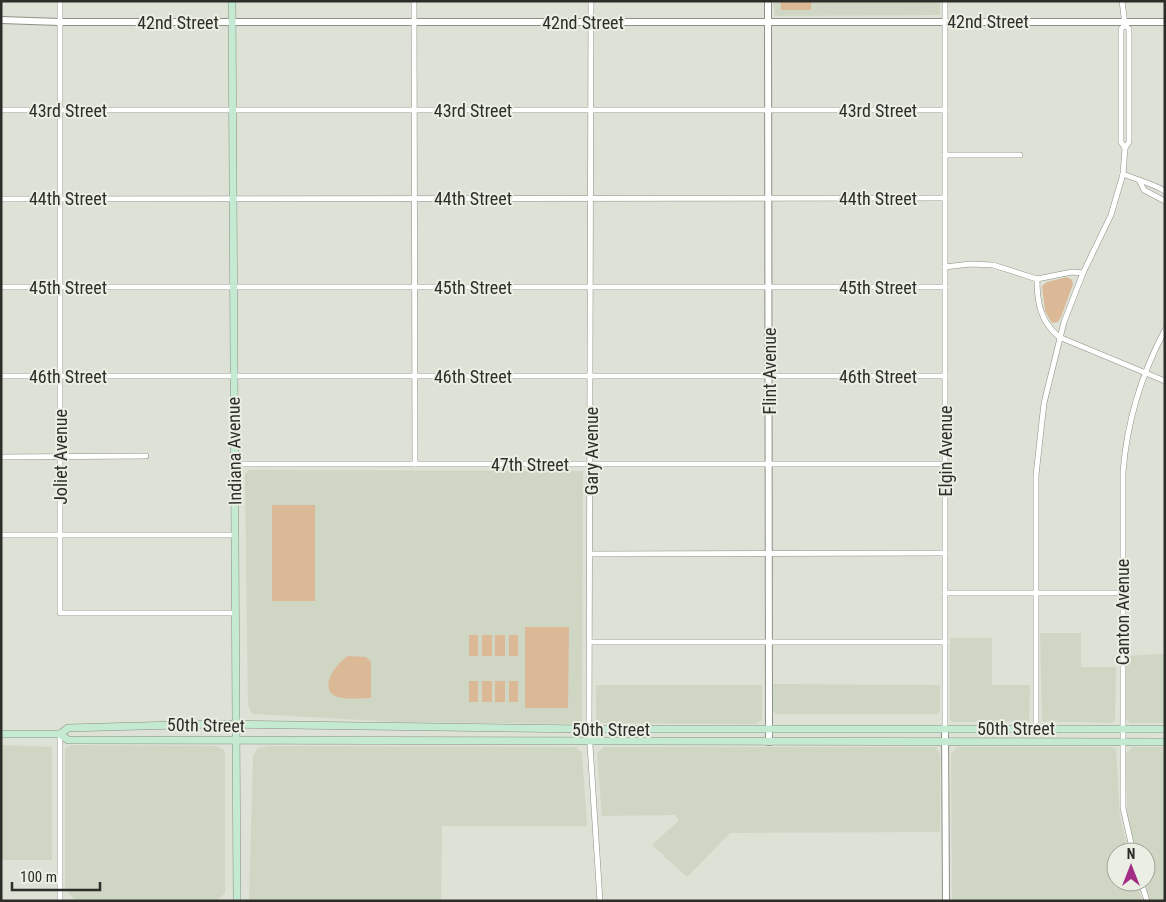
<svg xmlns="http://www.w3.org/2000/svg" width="1166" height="902" viewBox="0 0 1166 902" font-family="'Roboto Condensed',sans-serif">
<rect width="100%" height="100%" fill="#dde1d6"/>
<g fill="#d0d6c4">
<polygon points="773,1 940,1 940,15 775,16"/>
<polygon points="249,470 583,471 582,721 578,724 397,722 252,714 248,705 245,474"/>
<polygon points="1040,633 1081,633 1081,667 1116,667 1115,721 1111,723 1042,721"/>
<polygon points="950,638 992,638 992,685 1030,685 1029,721 952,722 950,719"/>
<polygon points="1160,654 1165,654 1165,723 1130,723 1126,719 1126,656"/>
<polygon points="773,684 940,685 940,711 937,714 776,714 773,711"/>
<polygon points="596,685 762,685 762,720 756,724 601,723 596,719"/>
<polygon points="1,745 52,747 52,860 1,860"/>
<polygon points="71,745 215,746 223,749 225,753 225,893 218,900 75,900 65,889 65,751 66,748"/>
<polygon points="270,746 576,747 582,753 587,826 442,826 441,901 249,901 253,756 258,748"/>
<polygon points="604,747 936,747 940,755 940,832 730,833 687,877 652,845 679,820 675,815 602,816 597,753"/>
<polygon points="957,747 1111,747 1116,749 1120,817 1128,852 1116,852 1116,882 1137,882 1142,901 952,901 951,754"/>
<polygon points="1132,747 1165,747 1165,901 1150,901 1145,882 1146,852 1136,852 1130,829 1127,807 1126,754"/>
</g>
<g fill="#dbb896">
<rect x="781" y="1" width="30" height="9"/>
<polygon points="1067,277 1072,280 1073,284 1061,317 1058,322 1052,323 1045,311 1042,286 1047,282"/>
<rect x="272" y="505" width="43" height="96"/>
<polygon points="525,627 569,627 568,708 525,708"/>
<rect x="469" y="635" width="9" height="21"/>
<rect x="482" y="635" width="10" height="21"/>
<rect x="495" y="635" width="10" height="21"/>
<rect x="509" y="635" width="9" height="21"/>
<path d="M348,656l18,1 5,5v36c-10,0 -24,2 -33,-1 -22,-7 -1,-35 10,-41z"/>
<rect x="469" y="681" width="9" height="21"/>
<rect x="482" y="681" width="10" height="21"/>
<rect x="495" y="681" width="10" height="21"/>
<rect x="509" y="681" width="9" height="21"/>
</g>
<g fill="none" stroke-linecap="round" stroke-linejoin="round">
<defs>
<g id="minor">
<polyline points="60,1 60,613 235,613"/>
<polyline points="414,1 415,464"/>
<polyline points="591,1 589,729 600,901"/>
<polyline points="945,1 945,728"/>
<polyline points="1125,25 1121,29 1121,142 1125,148"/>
<polyline points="1,110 945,110"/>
<polyline points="945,155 1020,155"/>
<path d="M1123,174c15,6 28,9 42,17"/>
<polyline points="1140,182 1144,190 1165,201"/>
<polyline points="1,199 945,198"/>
<polyline points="945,267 970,264 993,265 1037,279 1072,272 1083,273"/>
<path d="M1037,279c0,23 3,42 22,58l106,44"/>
<polyline points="1,287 945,287"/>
<polyline points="1,376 945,376"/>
<polyline points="1,457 146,456"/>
<polyline points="234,464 945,464"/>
<polyline points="1,535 235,535"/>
<polyline points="591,554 945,553"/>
<polyline points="945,593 1122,593"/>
<polyline points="591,642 945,642"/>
<polyline points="1036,729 1036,475 1044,403 1064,322 1083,273 1111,215 1123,174 1125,148 1129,142 1129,29 1125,25 1122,1"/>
<polyline points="60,734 60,901"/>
<path d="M1133,852l-10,-44v-336c4,-51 18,-97 42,-142"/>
<polyline points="1141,882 1147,901"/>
</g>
<g id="tertiary">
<polyline points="768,1 769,742"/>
<polyline points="1,20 60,22 1165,22"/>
<polyline points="945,728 946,901"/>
</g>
<g id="secondary">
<polyline points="232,1 237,901"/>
<polyline points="1,734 60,734 68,740 1165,742"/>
<polyline points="60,734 68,728 213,724 589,729 1165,729"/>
</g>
</defs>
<use href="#minor" stroke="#8c9086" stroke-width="6"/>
<use href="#tertiary" stroke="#8c9086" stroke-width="8"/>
<use href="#secondary" stroke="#8c9086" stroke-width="8"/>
<use href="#minor" stroke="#fff" stroke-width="5"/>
<use href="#tertiary" stroke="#fff" stroke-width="6"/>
<use href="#secondary" stroke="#c4ead1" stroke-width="7"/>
</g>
<g text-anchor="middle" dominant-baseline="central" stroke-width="4" stroke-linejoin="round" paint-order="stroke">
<g font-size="18" fill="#2d2e2a" stroke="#eaeee3">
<text x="988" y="21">42nd Street</text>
<text x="178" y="22">42nd Street</text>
<text x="583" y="22">42nd Street</text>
<text x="68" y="110">43rd Street</text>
<text x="473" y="110">43rd Street</text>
<text x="878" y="110">43rd Street</text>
<text x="68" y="198">44th Street</text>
<text x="473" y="198">44th Street</text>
<text x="878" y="198">44th Street</text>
<text x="68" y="287">45th Street</text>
<text x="473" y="287">45th Street</text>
<text x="878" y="287">45th Street</text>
<text transform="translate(769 371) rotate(-90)">Flint Avenue</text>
<text x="68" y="376">46th Street</text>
<text x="473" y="376">46th Street</text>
<text x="878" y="376">46th Street</text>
<text transform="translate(234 451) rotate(-91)">Indiana Avenue</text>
<text transform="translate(591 451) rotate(-90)">Gary Avenue</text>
<text transform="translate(945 451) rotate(-90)">Elgin Avenue</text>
<text transform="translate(60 457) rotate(-90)">Joliet Avenue</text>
<text x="530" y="464">47th Street</text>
<text transform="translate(1122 612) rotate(-90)">Canton Avenue</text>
<text transform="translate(206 725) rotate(1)">50th Street</text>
<text x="1016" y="728">50th Street</text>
<text x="611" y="729">50th Street</text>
</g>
</g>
<rect width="1166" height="902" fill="none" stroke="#2d2e2a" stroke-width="5"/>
<g transform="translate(1131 867)"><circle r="24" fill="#eaeee3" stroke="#9ea199"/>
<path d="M0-4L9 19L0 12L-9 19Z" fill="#a32d86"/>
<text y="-8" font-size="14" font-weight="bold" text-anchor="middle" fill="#2d2e2a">N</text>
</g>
<path d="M12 882v8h88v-8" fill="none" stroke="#2d2e2a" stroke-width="2.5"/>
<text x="20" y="882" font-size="15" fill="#2d2e2a" stroke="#eaeee3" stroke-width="4" paint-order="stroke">100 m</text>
</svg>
